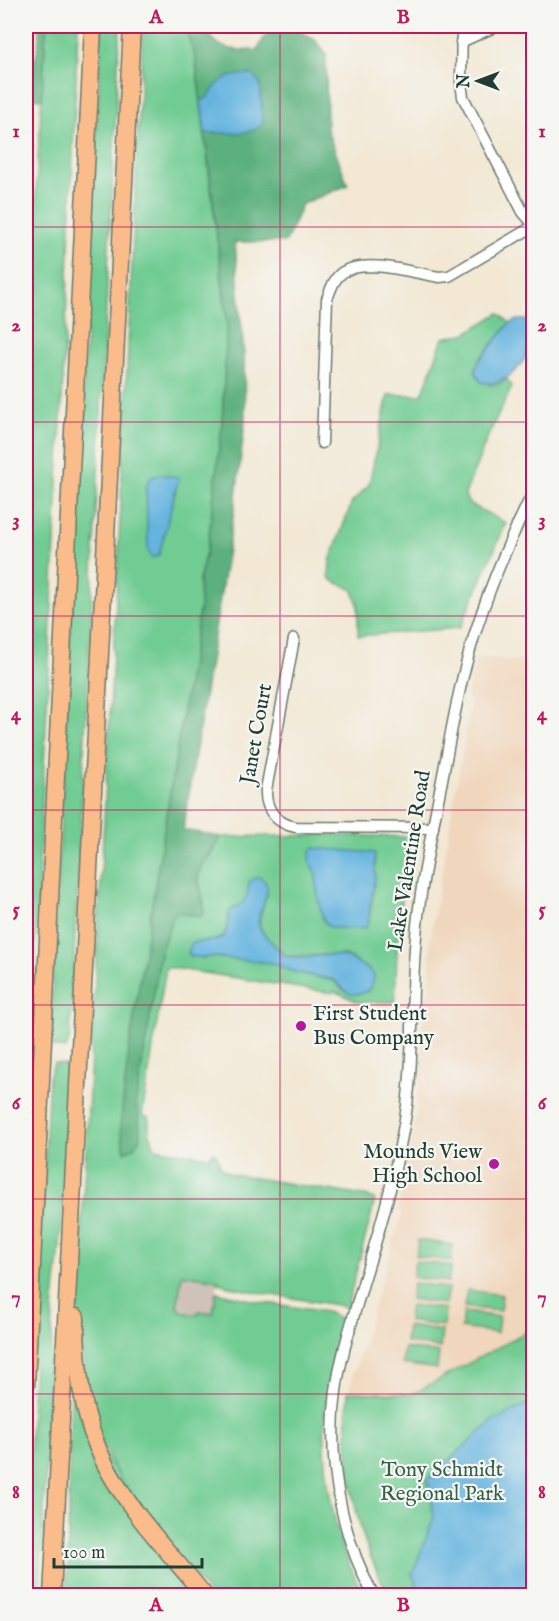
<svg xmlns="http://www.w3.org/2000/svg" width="559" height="1621" viewBox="0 0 559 1621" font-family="'IM FELL English',serif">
<rect width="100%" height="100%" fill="#f6f6f2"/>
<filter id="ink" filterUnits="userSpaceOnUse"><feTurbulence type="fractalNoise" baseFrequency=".0167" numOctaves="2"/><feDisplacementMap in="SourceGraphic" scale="12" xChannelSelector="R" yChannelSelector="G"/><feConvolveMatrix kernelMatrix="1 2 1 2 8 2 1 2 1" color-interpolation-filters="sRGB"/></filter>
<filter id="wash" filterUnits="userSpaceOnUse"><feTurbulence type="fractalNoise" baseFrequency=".008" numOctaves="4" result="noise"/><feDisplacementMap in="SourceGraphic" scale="24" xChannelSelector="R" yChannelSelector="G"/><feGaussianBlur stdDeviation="1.35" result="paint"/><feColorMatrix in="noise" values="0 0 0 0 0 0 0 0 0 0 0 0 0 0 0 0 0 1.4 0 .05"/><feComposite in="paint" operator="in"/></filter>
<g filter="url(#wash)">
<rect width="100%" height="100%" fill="#f2e8d4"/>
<polygon fill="#f0d6bc" points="477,657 533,662 533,1322 526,1332 413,1394 348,1392 402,1213 398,1211 417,1110 425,996 430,992 430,942 471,700 466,698"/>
<polygon fill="#cec2b9" points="182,1274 218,1280 213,1314 199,1311 198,1315 181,1312 177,1308"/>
<g fill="#71cc93" stroke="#488464" stroke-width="1.5" fill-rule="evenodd">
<polygon points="46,26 78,26 68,276 26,1133 26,423 28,421 34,225"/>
<polygon points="102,26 120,26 70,1037 66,1049 54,1047 50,1032"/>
<path d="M143,26h41l11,29 32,267 -5,104 -14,118 -9,37 1,25 -71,443 7,52 25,-151 12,-34 7,-4 20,5 4,-14 -6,-27 4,-12 10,-11 9,-16 111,-2 78,2 -12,91 -3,74h-37l-24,-11 -2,2 -166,-26 -24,148 7,3v13l6,17 54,9 4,-5 4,3 4,13 10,6 139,23 5,3 -28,107c-43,-9 -87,-11 -129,-24v-3l-36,-6 -5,33 4,2v3l17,3 1,-4 14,2 3,-21 44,10 67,10 17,8c-4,17 -10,33 -13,49 -15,73 -3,162 33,226h-154l-80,-95 -40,-82 -12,-97 1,-47 38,-691zM310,861l65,15 -7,48c-25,10 -33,-8 -50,-25l-2,-23zM267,895c-15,36 -6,36 19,61l59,-1 26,16 -3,20 -12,3 -13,-4 -9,-9 -40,-9 -21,-9 -59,-6 -22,-14 24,-3 9,-4 5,-25 15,-9 3,-5z"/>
<polygon points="499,313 510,323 478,361 475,372 490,385 498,384 507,379 512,387 488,436 465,494 468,503 506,523 460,628 358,636 358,604 352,589 331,580 329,576 330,561 352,502 369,485 388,395 422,395 443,338 465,334"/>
<polygon points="54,1063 65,1065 69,1081 61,1236 53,1311 40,1595 28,1596 29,1457 49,1077"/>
<polygon points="418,1240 453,1245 451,1261 416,1256"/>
<polygon points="415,1261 451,1266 448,1282 413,1277"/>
<polygon points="413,1283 448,1288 445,1304 410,1299"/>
<polygon points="467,1290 502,1295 500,1311 464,1307"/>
<polygon points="410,1305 445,1309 443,1326 408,1321"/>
<polygon points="464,1312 499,1317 497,1333 461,1328"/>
<path d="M533,1322v273h-144c-35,-62 -46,-132 -41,-203l65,2 113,-62z"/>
<polygon points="407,1326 442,1331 440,1348 405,1342"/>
<polygon points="404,1348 439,1353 437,1369 402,1364"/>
<polygon points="71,1387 74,1387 83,1423 198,1595 67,1596"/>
</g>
<g fill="#5cb07d" stroke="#3e7658" stroke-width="1.5">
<path d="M36,26h10l-4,73 -16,-1v-25c11,-9 13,-29 13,-44z"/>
<path d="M184,26h20c12,24 27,25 53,24l9,-15 8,-8 16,-1 25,14 11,14 1,76 21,55 -46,19 -16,38h-51l9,115 1,64 -10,84 -52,325 38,7c-6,11 -21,27 -23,38 -1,13 6,25 6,38l-4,4 -20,-5 -7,4 -12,34 -25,151 5,36 -7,10 -9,5 -5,-25 9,-78 71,-443 -1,-25 9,-37 14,-118 5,-104 -22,-189 37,-1 -32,-37 -3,4 -6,2 -6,-46z"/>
</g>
<g fill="#65b4df" stroke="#42788a" stroke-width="1.5">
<path d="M251,74l9,10 3,39c-6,13 -44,10 -58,10l-4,-32c10,-3 10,-11 17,-17 9,-9 21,-9 33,-10z"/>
<path d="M517,320h9l6,5c6,25 -23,66 -51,57l-6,-10 3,-10 32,-39z"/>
<polygon points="158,474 179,477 159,555 152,558 148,550 146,488 149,479"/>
<polygon points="313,848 375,853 375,876 368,924 364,928 356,929 339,928 330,927 324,922 318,899 316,876 310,861 310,852"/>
<path d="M260,877c19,12 -6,34 -1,50 3,8 21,23 27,29 26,6 42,-10 72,7 6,3 12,6 16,12 0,16 -11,20 -25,19l-15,-14 -40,-8 -21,-9 -59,-6 -12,1 -12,-2 -2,-4 4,-9 24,-3 9,-4 5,-25c17,-10 17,-10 19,-29l5,-4z"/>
<polygon points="532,1402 534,1402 533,1595 422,1595 412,1575 434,1517 427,1480 494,1420"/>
</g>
</g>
<g filter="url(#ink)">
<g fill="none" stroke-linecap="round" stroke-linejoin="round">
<defs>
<g id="minor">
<polyline points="462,26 461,82 463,97 523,212 534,225"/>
<polyline points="461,42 496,26"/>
<path d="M322,443l5,-144c4,-10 7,-21 16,-27 23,-14 71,1 96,5l10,-1 85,-50"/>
<path d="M294,639l-28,151c-1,20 11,34 30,37l137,1"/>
<path d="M374,1596c-34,-61 -47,-137 -38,-205 5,-38 18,-75 28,-111 17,-54 32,-106 41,-161 10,-60 5,-122 11,-183 4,-49 15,-98 24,-146 8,-39 14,-79 24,-118 16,-63 41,-124 70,-181"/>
</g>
<g id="highway">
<path d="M76,1317c0,51 6,101 29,147 25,49 66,90 100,132"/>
<polyline points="26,1386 93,26"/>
<polyline points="52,1596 132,26"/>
</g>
</defs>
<use href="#minor" stroke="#69796c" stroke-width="13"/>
<use href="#highway" stroke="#69796c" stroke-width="19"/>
<use href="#minor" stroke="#fff" stroke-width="10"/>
<use href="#highway" stroke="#f9bc8a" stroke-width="16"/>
</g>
</g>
<path fill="none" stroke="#c2185b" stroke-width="1.5" stroke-opacity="0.55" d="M280,26v1570M26,227h508M26,422h508M26,616h508M26,810h508M26,1005h508M26,1199h508M26,1394h508"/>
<g fill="#b5179e" stroke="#f6f6f2" stroke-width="2">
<circle cx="301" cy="1026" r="6"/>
<circle cx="494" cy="1164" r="6"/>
</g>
<g text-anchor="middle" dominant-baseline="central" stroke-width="4.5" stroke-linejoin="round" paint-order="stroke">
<g font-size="21" fill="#1f3d34" stroke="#f6f6f2">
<text transform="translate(257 734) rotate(-80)">Janet Court</text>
<text transform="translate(410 861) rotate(-81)">Lake Valentine Road</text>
</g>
<g font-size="21" fill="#1f3d34" stroke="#f6f6f2" text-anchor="start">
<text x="313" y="1014">First Student<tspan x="313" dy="24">Bus Company</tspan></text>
<text x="482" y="1152" text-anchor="end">Mounds View<tspan x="482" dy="24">High School</tspan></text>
</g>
<g font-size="21" fill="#34614c" stroke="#f6f6f2">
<text x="442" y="1470">Tony Schmidt<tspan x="442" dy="24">Regional Park</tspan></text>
</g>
</g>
<rect width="559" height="1621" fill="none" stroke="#f6f6f2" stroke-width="66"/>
<g transform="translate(478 81) rotate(270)" stroke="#f6f6f2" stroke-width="4.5" paint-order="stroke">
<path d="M0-4.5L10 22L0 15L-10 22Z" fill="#1f3d34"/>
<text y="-9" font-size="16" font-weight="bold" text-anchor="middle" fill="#1f3d34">N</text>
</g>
<path d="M54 1558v9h148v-9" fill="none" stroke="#1f3d34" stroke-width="3"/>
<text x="63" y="1558" font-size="18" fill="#1f3d34" stroke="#f6f6f2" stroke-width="4.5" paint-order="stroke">100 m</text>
<rect x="33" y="33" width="493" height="1555" fill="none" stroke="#c2185b" stroke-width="2"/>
<g font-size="20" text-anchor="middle" font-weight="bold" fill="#c2185b">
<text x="156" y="23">A</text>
<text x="403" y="23">B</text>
<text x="16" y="137">1</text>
<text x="542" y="137">1</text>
<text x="16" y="331">2</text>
<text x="542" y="331">2</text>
<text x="16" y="526">3</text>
<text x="542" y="526">3</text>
<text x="16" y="720">4</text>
<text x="542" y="720">4</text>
<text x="16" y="915">5</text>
<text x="542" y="915">5</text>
<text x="16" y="1109">6</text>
<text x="542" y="1109">6</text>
<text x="16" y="1303">7</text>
<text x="542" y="1303">7</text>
<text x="16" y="1498">8</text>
<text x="542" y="1498">8</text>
<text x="156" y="1611">A</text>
<text x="403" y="1611">B</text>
</g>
</svg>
